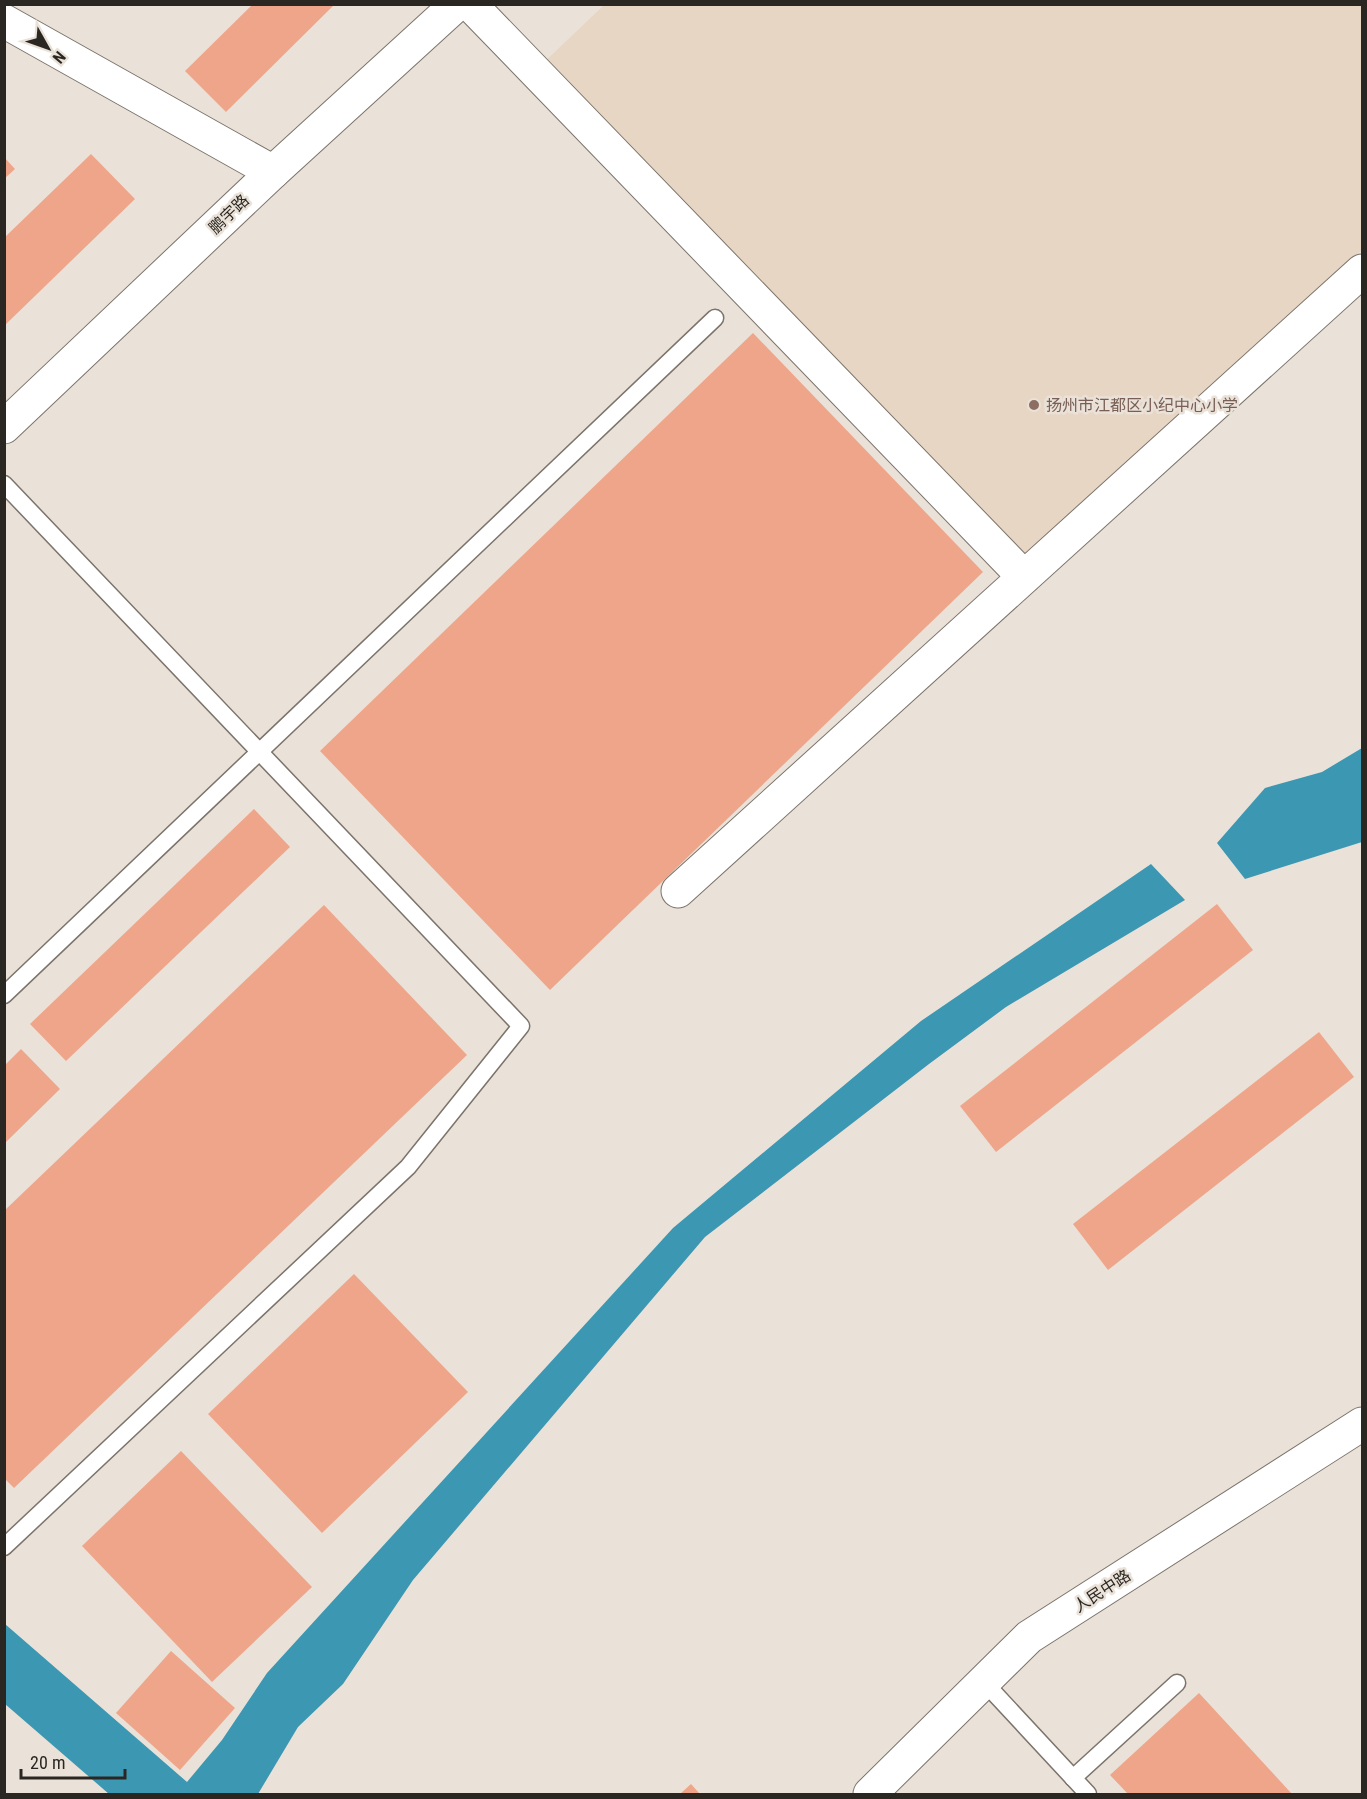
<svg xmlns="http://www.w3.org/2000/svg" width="1367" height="1799" viewBox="0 0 1367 1799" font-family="'Roboto Condensed','Noto Sans SC',sans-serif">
<rect width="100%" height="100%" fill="#eae2d8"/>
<polygon fill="#e8d6c5" points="604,5 1362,5 1362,250 1025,559 541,65"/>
<g fill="#3c97b3">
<polygon points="1362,748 1362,842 1245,879 1217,843 1265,788 1322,772"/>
<polygon points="1151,864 1185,900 1006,1007 929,1064 705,1237 413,1580 343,1684 298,1727 258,1794 109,1794 5,1704 5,1624 187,1782 222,1740 267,1673 673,1228 921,1021"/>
</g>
<g fill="#eea58a">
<polygon points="252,5 334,5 226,112 185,71"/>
<polygon points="91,154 135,199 4,326 4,238"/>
<polygon points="4,157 15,169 4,179"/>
<polygon points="753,333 983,572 550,990 320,751"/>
<polygon points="254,809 290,847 66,1061 30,1024"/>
<polygon points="1217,904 1253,950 996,1152 960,1106"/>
<polygon points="324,905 467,1055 14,1488 4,1478 4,1211"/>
<polygon points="1319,1032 1354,1077 1108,1270 1073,1224"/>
<polygon points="21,1049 60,1089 5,1143 5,1065"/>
<polygon points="354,1274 468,1392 322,1533 208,1414"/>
<polygon points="181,1451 312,1587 212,1682 82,1546"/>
<polygon points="171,1651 235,1708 180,1770 116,1713"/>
<polygon points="1199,1693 1292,1794 1128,1794 1110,1775"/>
<polygon points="691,1784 700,1794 680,1794"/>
</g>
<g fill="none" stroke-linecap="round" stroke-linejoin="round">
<defs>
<g id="lane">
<polyline points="4,484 521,1026 408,1167 4,1547"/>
<polyline points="4,995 715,318"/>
<polyline points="984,1682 1088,1794"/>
<polyline points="1073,1778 1177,1683"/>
</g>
<g id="street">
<polyline points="470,4 1024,577"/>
<polyline points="4,21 273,172"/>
<polyline points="678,891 1362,271"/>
</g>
<g id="secondary">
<polyline points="4,427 273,172 457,4"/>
<polyline points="870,1794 1029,1637 1362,1424"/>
</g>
</defs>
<use href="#lane" stroke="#7c746b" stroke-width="19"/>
<use href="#street" stroke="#7c746b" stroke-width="35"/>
<use href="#secondary" stroke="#7c746b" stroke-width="35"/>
<use href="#lane" stroke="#fff" stroke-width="16"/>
<use href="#street" stroke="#fff" stroke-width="33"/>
<use href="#secondary" stroke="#fff" stroke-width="33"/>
</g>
<circle fill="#8d6e63" stroke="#eae2d8" stroke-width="2" cx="1034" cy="405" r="6"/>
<g text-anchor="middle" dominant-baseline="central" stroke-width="5" stroke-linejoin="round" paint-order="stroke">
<g font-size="16" fill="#2a2723" stroke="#eae2d8">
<text transform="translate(229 214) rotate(-44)">鹏宇路</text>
<text transform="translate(1102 1591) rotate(-33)">人民中路</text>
</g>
<g font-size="16" fill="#785e54" stroke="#eae2d8" text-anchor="start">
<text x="1046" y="405">扬州市江都区小纪中心小学</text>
</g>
</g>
<rect width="1367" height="1799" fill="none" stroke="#2a2723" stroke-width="12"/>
<g transform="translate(48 48) rotate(130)" stroke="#eae2d8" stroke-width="4.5" paint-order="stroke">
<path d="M0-4.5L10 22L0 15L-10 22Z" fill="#2a2723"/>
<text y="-9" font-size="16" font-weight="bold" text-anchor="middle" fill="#2a2723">N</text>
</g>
<path d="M21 1769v9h104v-9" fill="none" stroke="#2a2723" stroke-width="3"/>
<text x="30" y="1769" font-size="18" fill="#2a2723" stroke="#eae2d8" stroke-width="4.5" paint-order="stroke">20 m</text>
</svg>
